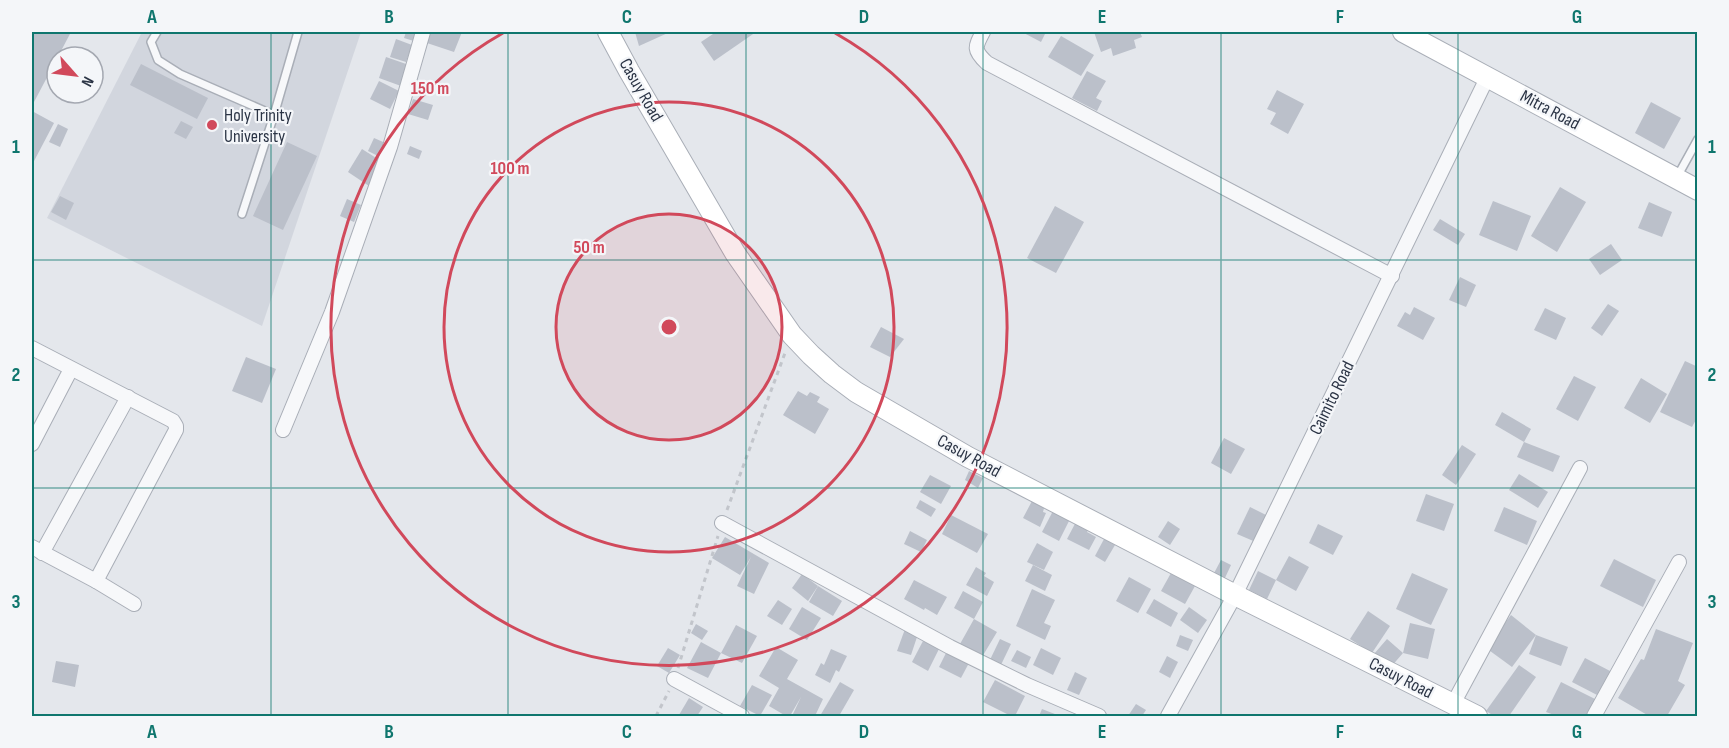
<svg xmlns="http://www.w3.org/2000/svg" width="1729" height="748" viewBox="0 0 1729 748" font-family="'Sofia Sans Condensed',sans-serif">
<rect width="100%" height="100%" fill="#e4e7ec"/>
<polygon fill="#d2d6de" points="142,32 361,32 262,326 47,218"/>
<g fill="#bbc0ca">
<polygon points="32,32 71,32 34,102 32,101"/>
<polygon points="406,32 419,34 417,42 404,38"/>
<polygon points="431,32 462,32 454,52 427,43"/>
<polygon points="635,32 670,32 639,46"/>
<polygon points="716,32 756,32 714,61 701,42"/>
<polygon points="1022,32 1046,32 1041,42"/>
<polygon points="1094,32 1140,32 1142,37 1134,40 1136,48 1113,56 1111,48 1101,52"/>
<polygon points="1061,36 1094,55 1081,76 1048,57"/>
<polygon points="396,39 412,45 406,62 390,57"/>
<polygon points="386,57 409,65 401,86 379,78"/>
<polygon points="141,64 208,98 197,119 130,85"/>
<polygon points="1087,71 1106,81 1096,98 1102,101 1097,111 1072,98"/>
<polygon points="379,81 399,91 390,109 370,99"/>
<polygon points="1277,90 1304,104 1288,134 1270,124 1276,113 1267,109"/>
<polygon points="413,99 433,105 428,120 408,114"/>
<polygon points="1651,102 1681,118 1664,149 1635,133"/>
<polygon points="32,111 54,123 33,163 32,162"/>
<polygon points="181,121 193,127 186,139 174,133"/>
<polygon points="58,124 68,129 60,147 49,142"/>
<polygon points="374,138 390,145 384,159 368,151"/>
<polygon points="287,142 317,156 283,230 253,216"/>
<polygon points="410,146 422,151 419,159 407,154"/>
<polygon points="362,149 384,163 369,186 348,172"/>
<polygon points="1560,187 1586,202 1557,252 1531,236"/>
<polygon points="60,196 74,203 66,220 51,212"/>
<polygon points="347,199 361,205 354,222 340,216"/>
<polygon points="1493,201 1531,216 1517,251 1479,235"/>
<polygon points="1649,202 1672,212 1662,237 1638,228"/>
<polygon points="1055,206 1084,222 1056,273 1027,258"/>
<polygon points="1440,219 1465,234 1458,245 1433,230"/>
<polygon points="1611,244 1622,260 1600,275 1589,259"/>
<polygon points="1460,277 1476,285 1466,307 1449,300"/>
<polygon points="1608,304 1619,311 1602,336 1591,328"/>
<polygon points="1414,307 1435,318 1423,340 1397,326 1405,312 1410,315"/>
<polygon points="1545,308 1566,318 1556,340 1534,330"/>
<polygon points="881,327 904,339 890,357 870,347"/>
<polygon points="246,357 276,369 262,403 232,391"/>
<polygon points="1685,361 1698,367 1698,416 1692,427 1660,412"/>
<polygon points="1574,376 1596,387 1578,421 1556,409"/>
<polygon points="1641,378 1667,394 1650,423 1624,408"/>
<polygon points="798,391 807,396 810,392 820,397 817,402 829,409 815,434 783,415"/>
<polygon points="1502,412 1531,429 1524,442 1495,425"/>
<polygon points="1224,438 1245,449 1231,474 1211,463"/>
<polygon points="1524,442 1560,456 1553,472 1517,457"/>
<polygon points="1462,445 1476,454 1456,485 1442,475"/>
<polygon points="969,471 983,478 978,488 965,480"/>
<polygon points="1519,474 1548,492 1538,508 1509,490"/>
<polygon points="930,475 951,486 941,504 920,492"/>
<polygon points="1426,494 1454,504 1444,531 1416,521"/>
<polygon points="920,500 936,509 931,517 916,508"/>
<polygon points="1032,501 1044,508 1043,512 1046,513 1040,527 1023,518"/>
<polygon points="1250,507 1270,517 1258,543 1237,534"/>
<polygon points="1504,507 1537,521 1527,545 1494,531"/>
<polygon points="1054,509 1071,517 1059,541 1042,532"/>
<polygon points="951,515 988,534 977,553 942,534"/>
<polygon points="1078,518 1091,524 1087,532 1096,537 1089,550 1067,539"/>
<polygon points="1168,521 1180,529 1170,545 1158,537"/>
<polygon points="1318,524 1343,536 1333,555 1309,543"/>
<polygon points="910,531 927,540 921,552 904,544"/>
<polygon points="725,537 769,563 754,594 737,586 751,557 740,575 712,558"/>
<polygon points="1104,539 1115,545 1105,562 1095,556"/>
<polygon points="1037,543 1053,552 1044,570 1027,562"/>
<polygon points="1289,556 1309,567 1296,591 1276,580 1267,599 1249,590 1258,571 1276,580"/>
<polygon points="1614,559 1656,580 1643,607 1600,586"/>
<polygon points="1221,560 1231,565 1224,580 1213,575"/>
<polygon points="1033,565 1052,575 1045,591 1025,581"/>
<polygon points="976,567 986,573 984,576 994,582 987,596 966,585"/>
<polygon points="1171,573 1195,586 1185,604 1161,591"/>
<polygon points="1412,573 1448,589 1431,625 1396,609"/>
<polygon points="802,574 818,586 808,601 792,588"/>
<polygon points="1129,577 1151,589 1138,613 1116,601"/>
<polygon points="914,580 947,597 937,615 925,608 924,610 904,599"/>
<polygon points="818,586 842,601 833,616 809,602"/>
<polygon points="1032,589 1055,600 1044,623 1051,626 1045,640 1016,626"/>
<polygon points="963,591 983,602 974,619 997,632 982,657 960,644 974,619 954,608"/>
<polygon points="1154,599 1178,613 1171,627 1146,613"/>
<polygon points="778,600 792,609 782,625 767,616"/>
<polygon points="802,607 821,618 807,640 789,629"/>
<polygon points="1189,607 1207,620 1198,633 1180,620"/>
<polygon points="1368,611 1390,626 1372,653 1350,639"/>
<polygon points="1511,615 1536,635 1512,667 1486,648"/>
<polygon points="1410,623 1435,629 1428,659 1403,653 1390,668 1374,654 1387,639 1403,653"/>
<polygon points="696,624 708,631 702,640 691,633"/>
<polygon points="736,625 757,636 742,663 721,653"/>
<polygon points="905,629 918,634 911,655 897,651"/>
<polygon points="1656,629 1693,643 1678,681 1685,685 1667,716 1649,716 1618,698 1641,659 1644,660"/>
<polygon points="1180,635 1193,640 1188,651 1176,646"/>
<polygon points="1536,635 1568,647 1561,666 1529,654"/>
<polygon points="1000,639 1011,644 999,669 988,664"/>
<polygon points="923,641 939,649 928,671 912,662"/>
<polygon points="701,642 721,653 708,678 687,668"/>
<polygon points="776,647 798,660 787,679 823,699 815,716 792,716 801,697 790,716 786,716 769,706 779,688 759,676"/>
<polygon points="668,648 680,655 669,673 657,666"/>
<polygon points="1041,648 1061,658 1053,675 1033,665"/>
<polygon points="831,649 847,656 839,672 836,670 830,683 815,675 821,663 824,665"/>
<polygon points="948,649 970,661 961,678 939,667"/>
<polygon points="1017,650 1031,657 1026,668 1011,661"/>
<polygon points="1167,656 1178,662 1170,678 1159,672"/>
<polygon points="1585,658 1612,672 1599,696 1572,682"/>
<polygon points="56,661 79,665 75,687 52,682"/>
<polygon points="1519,665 1536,677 1509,716 1494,716 1486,711"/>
<polygon points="1075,672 1087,678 1079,695 1067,690"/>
<polygon points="995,680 1025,696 1015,716 1011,716 983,702"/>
<polygon points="840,682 854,690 839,716 820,716"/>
<polygon points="1561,682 1595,699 1586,716 1557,716 1546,712"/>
<polygon points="752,685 772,695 760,716 740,706"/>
<polygon points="689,698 703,707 697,716 682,716 679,715"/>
<polygon points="1136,704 1146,710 1142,716 1128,716"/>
<polygon points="1042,709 1060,716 1039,716"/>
</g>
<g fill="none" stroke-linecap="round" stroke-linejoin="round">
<defs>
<g id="lane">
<polyline points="157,32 151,42 158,60 180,74 274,115"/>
<polyline points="1677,177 1698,139"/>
<polyline points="242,214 274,115 298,32"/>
</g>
<g id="street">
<path d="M983,32c-8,15 -10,18 4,31l405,213"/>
<polyline points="32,348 173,421 176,426 176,430 96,581"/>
<polyline points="283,430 332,312 390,147 423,32"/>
<polyline points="32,444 71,369"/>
<polyline points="722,523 950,647 1027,685 1099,716"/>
<polyline points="32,547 96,581 134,604"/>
<polyline points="42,553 128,397"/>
<polyline points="674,679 742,716"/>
<polyline points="1453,704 1580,468"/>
<polyline points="1168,716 1235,595 1488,76"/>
<polyline points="1594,716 1679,562"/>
</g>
<g id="secondary">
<polyline points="608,32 629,71 735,253 792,335 811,355 832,374 856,392 968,457 1235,595 1477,716"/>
<polyline points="1403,32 1698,190"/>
</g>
</defs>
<use href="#lane" stroke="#a9aeb7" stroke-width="10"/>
<use href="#street" stroke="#a9aeb7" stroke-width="16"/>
<use href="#secondary" stroke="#a9aeb7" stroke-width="22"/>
<g stroke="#c2c5cb" stroke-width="3" stroke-dasharray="4.5 4.5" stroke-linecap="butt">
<polyline points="727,510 785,353"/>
<polyline points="678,668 718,536"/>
<polyline points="656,716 669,691"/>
</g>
<use href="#lane" stroke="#f7f8fa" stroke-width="7"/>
<use href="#street" stroke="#f7f8fa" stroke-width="14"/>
<use href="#secondary" stroke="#fff" stroke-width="20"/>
</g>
<path fill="none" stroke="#0f766e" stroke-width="1.5" stroke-opacity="0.55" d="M271,32v684M508,32v684M746,32v684M983,32v684M1221,32v684M1458,32v684M32,260h1666M32,488h1666"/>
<circle cx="669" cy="327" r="113" fill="#d1495b" fill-opacity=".12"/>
<g fill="none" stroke="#d1495b" stroke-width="3">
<circle cx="669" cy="327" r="113"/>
<circle cx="669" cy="327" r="225"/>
<path d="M835 33A338 338 0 1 1 503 33"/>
</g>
<circle fill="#d1495b" stroke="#f4f6f9" stroke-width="2" cx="212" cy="125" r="6"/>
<g text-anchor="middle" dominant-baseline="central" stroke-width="4.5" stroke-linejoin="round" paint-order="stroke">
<g font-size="18" fill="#2b3445" stroke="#f4f6f9">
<text transform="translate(641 90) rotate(60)">Casuy Road</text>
<text transform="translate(1550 110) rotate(28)">Mitra Road</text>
<text transform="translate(1332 398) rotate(-64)">Caimito Road</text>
<text transform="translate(969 456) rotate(29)">Casuy Road</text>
<text transform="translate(1401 678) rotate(27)">Casuy Road</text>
</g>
<g font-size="18" fill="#2b3445" stroke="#f4f6f9" text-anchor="start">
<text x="224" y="115">Holy Trinity<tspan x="224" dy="21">University</tspan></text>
</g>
</g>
<circle cx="669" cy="327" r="9" fill="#d1495b" stroke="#f4f6f9" stroke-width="3"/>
<g font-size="18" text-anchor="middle" font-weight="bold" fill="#d1495b" stroke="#f4f6f9" stroke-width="4.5" stroke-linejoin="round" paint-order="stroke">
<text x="430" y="94">150 m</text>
<text x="510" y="174">100 m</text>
<text x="589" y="253">50 m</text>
</g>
<rect width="1729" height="748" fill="none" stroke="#f4f6f9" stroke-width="66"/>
<g transform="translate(75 75) rotate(118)"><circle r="28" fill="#f4f6f9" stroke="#a4a8b1" stroke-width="1.5"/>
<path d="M0-4.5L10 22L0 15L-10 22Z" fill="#d1495b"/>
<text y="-9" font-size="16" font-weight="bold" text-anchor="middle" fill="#2b3445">N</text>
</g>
<rect x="33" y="33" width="1663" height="682" fill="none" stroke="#0f766e" stroke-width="2"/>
<g font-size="20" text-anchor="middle" font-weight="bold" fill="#0f766e">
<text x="152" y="23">A</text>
<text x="389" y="23">B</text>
<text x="627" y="23">C</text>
<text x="864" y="23">D</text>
<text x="1102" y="23">E</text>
<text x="1340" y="23">F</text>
<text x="1577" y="23">G</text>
<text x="16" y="153">1</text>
<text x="1712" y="153">1</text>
<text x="16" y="381">2</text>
<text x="1712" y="381">2</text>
<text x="16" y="608">3</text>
<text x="1712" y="608">3</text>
<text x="152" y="738">A</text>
<text x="389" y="738">B</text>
<text x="627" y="738">C</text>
<text x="864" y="738">D</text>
<text x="1102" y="738">E</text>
<text x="1340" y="738">F</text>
<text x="1577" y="738">G</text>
</g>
</svg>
